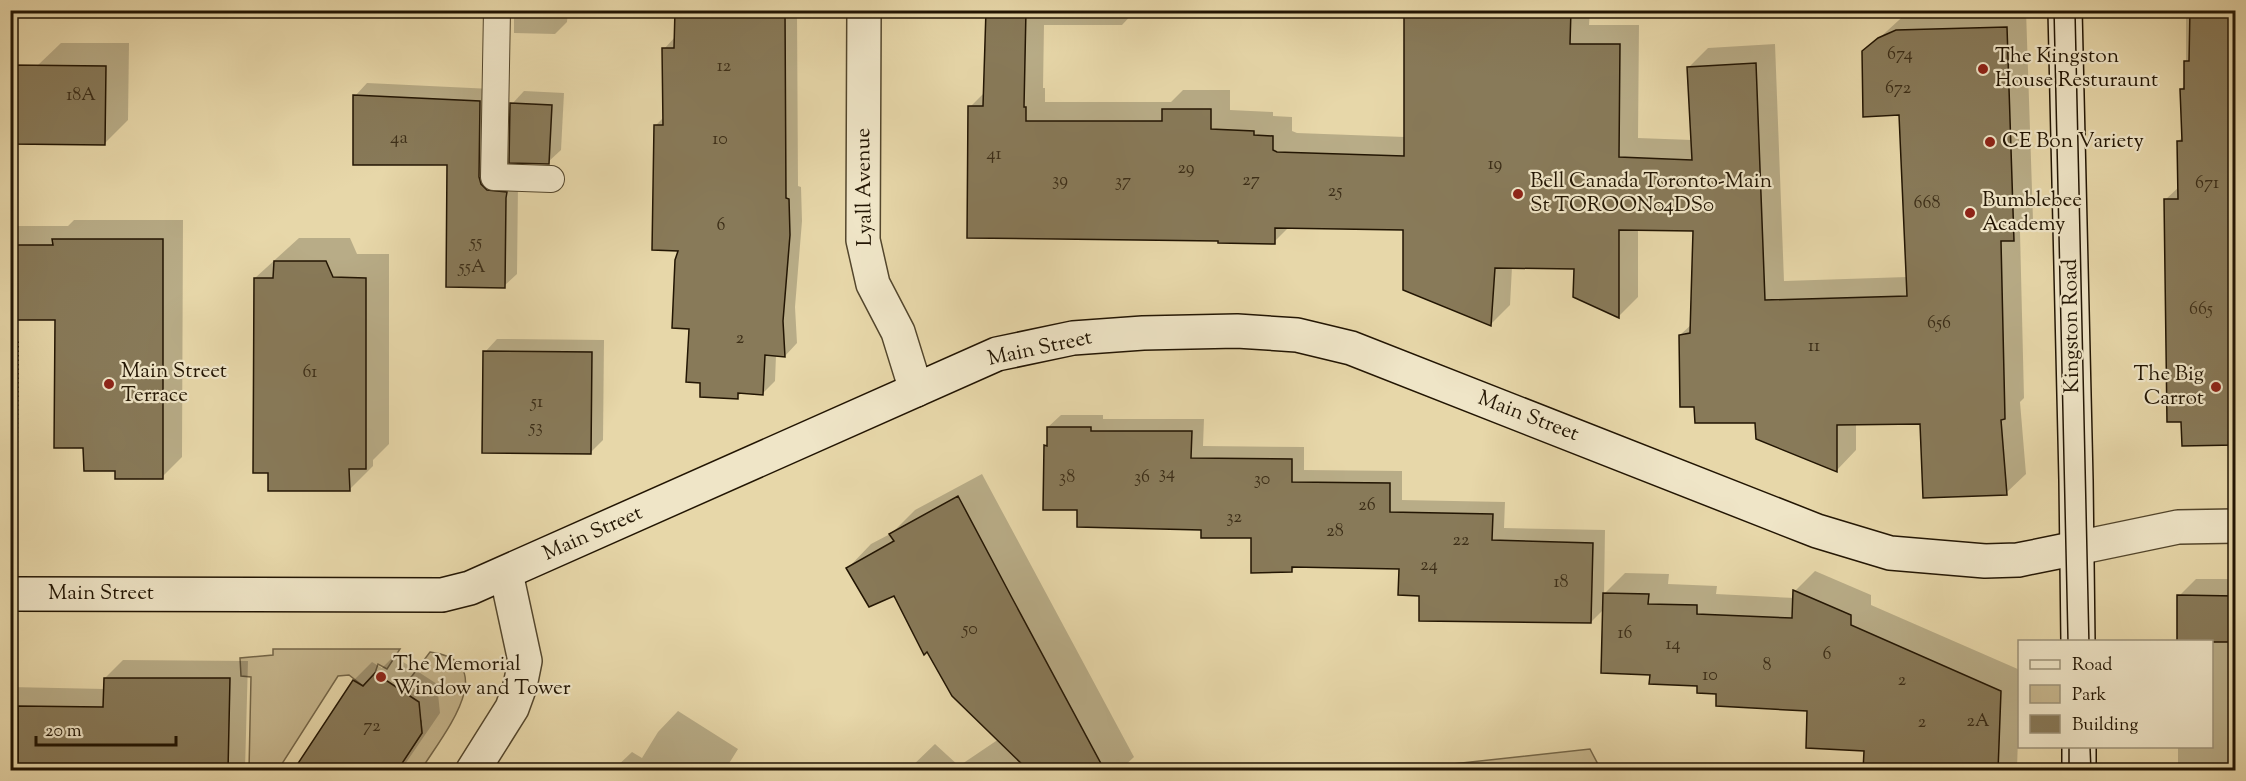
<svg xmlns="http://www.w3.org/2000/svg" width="2246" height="781" viewBox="0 0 2246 781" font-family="'Sorts Mill Goudy',serif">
<rect width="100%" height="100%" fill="#e7d7a9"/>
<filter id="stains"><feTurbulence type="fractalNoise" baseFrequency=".00333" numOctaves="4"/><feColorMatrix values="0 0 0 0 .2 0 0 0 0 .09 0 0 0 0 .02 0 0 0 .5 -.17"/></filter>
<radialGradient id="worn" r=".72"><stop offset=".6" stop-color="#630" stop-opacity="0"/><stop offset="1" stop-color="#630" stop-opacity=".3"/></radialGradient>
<g fill="#c6b68d" stroke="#746648" stroke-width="1.5">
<polygon points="273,649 400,649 387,669 378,664 375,673 363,686 349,675 338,676 278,770 249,770 251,677 241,676 240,658 273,655"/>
<path d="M430,652c75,10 11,85 -9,118h-24l25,-37 -1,-12 -17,-29 7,-10 -2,-2z"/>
<polygon points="1590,749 1601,770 1397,770"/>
</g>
<g fill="#0003">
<polygon points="514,10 568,10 567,22 555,34 514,33"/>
<polygon points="676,10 800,10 797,13 798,186 801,187 802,221 795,307 797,343 785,356 776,355 775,381 763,393 742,392 737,397 701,382 690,328 680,249 655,126 664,117 664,49 676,36"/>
<polygon points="987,10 1136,10 1122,25 1044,25 1043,88 1045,88 1045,102 1171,102 1183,90 1230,90 1230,110 1273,112 1273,116 1292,117 1292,131 1297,133 1405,137 1406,13 1386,14 1386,10 1590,10 1589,25 1639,25 1638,138 1692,140 1688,68 1708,48 1775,44 1784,281 1907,277 1901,114 1864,52 1910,10 2026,10 2033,220 2020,232 2024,398 2020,402 2026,474 2006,493 1922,422 1856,423 1856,450 1837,470 1757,422 1695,406 1680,335 1692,324 1694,229 1638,229 1638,297 1619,316 1576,267 1512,267 1510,305 1491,324 1405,229 1290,226 1274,242 970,107 985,92"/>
<polygon points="2186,10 2236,10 2236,444 2183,444 2165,200 2180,186 2178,141 2183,137 2181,89 2186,85"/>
<polygon points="61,43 129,43 128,120 104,144 37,66"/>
<polygon points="367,83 492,89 491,163 518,185 517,274 504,286 449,163 355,96"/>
<polygon points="524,91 564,93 561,150 548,162 512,104"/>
<polygon points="74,220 183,220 182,457 162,477 117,470 85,446 56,319 10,319 10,226 68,226"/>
<polygon points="299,238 350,238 357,254 389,254 389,444 373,460 373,466 349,490 255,278"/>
<polygon points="497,339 604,340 603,440 590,453 485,352"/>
<polygon points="1061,415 1103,415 1103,419 1204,419 1203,446 1304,447 1304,470 1402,471 1402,500 1505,502 1504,528 1605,530 1604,594 1625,573 1669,574 1668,584 1717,586 1716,594 1795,598 1795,591 1815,571 1871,595 1871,605 2020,670 2017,770 1865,770 1866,750 1808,709 1717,692 1699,684 1651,673 1604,609 1591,622 1421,594 1401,567 1296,566 1291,571 1253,537 1079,509 1045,446 1048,443 1048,427"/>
<polygon points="982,474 1134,757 1120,770 908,770 935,744 959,766 999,739 894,594 848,568 871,544 892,533 915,510"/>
<polygon points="2196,579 2236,579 2236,770 2178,770 2178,746 2212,746 2212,642 2179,596"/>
<polygon points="394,656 437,684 440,713 401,770 295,770 354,680 372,662 382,668"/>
<polygon points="123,660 248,661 245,770 10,770 10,687 105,689 105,678"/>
<polygon points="678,711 738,749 725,770 613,770 632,752 642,758 658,732"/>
</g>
<g fill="#887a59" stroke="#221503" stroke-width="1.5">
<polygon points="675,10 785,10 786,198 789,199 790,235 783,321 785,357 765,355 763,395 738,393 738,399 700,397 700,383 686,382 689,329 672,328 675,260 678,251 652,250 654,125 663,125 662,48 674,48"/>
<polygon points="986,10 1026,10 1024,107 1026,107 1026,121 1162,121 1162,109 1211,109 1211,129 1254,131 1254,135 1273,136 1273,150 1277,152 1404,156 1404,10 1571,10 1570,44 1620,44 1619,157 1692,160 1687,67 1756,63 1765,300 1907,296 1899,115 1863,117 1862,51 1878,38 1896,30 2007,27 2014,241 2001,241 2005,419 2001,420 2007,495 1923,498 1920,424 1837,425 1837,472 1756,439 1755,423 1695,423 1694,407 1680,407 1679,335 1690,333 1693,231 1619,230 1619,318 1573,297 1574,269 1495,268 1491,326 1403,290 1403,230 1275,228 1275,244 1218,243 1218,241 967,238 968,106 983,106"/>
<polygon points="2190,10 2235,10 2235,445 2182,446 2181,422 2167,422 2164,199 2178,199 2177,141 2182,141 2180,89 2184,89 2184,61 2189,61"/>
<polygon points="10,65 106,66 105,145 10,144"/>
<polygon points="353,95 480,101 479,177 481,184 487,190 507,192 506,198 505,288 446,287 447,165 353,165"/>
<polygon points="510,103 552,105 549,164 509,163"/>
<polygon points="52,239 163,239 163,479 115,479 115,471 84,471 83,448 54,448 55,320 10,320 10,245 53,245"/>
<polygon points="274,261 326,261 333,277 366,278 366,469 349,469 350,491 268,491 268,473 253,473 254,278 273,278"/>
<polygon points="483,351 592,352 591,454 482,453"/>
<polygon points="1047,427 1091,427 1091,431 1192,431 1191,458 1292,459 1292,482 1390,483 1390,512 1493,514 1492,540 1593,543 1591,623 1419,621 1419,596 1398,595 1399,569 1292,567 1292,572 1251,573 1251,538 1201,538 1201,530 1077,527 1077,510 1043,510 1044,445 1047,446"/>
<polygon points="958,496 1011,596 1105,771 1029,771 952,696 927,652 924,655 894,596 869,607 846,568 894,541 889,534"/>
<polygon points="1793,590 1851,615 1851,625 2001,691 1998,771 1863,771 1864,751 1806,748 1807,711 1716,706 1716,694 1697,693 1697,686 1649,684 1650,675 1601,673 1603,593 1649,594 1648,604 1697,605 1697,614 1792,618"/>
<polygon points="2177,595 2235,596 2235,642 2177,642"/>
<polygon points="375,673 419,702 422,733 397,771 293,771 353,680 363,686"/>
<polygon points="104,678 230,678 228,771 18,771 18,706 103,707"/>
</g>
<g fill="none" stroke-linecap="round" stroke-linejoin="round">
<defs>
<polyline id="lane" points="497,10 494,177 551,179"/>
<g id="street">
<polyline points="864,10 863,240 873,284 898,332 916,390"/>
<polyline points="2077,548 2178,527 2236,526"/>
<polyline points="473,770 512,708 520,686 525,661 506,573"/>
</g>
<g id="secondary">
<polyline points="2065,10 2076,480 2078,642"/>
<polyline points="10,594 442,595 470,588 997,354 1073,338 1143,333 1237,331 1297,335 1351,348 1817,531 1890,553 1985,561 2018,560 2077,548"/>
<polyline points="2079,746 2079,770"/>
</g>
</defs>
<use href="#lane" stroke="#53462c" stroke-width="28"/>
<use href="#street" stroke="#53462c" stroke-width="36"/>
<use href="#secondary" stroke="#221503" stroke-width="36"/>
<polyline stroke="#221503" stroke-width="4" stroke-dasharray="1.5 3" stroke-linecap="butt" points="15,550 17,341"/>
<use href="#lane" stroke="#efe5c7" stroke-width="26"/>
<use href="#street" stroke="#efe5c7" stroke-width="33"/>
<use href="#secondary" stroke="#efe5c7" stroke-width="33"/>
<g stroke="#221503" stroke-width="1.5">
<polyline points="2054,10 2068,642"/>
<polyline points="2075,10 2089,642"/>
<polyline points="2069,746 2069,770"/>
<polyline points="2090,746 2091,770"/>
</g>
</g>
<g fill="#8f2418" stroke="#efe5c7" stroke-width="2">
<circle cx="1983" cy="69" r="6"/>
<circle cx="1990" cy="142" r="6"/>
<circle cx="1518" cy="194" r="6"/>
<circle cx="1970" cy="213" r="6"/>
<circle cx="109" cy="384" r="6"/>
<circle cx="2216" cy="387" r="6"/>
<circle cx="381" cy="677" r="6"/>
</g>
<g text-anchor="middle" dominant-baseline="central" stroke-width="4.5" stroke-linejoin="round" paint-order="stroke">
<g font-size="18" fill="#3c2e18">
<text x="1900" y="55">674</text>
<text x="724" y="67">12</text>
<text x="1898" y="89">672</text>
<text x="81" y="96">18A</text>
<text x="399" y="139">4a</text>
<text x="720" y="140">10</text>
<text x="994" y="155">41</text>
<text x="1495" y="165">19</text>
<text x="1186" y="169">29</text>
<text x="1060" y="181">39</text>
<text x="1251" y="181">27</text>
<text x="1123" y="182">37</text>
<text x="2207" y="184">671</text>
<text x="1335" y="192">25</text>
<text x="1927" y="204">668</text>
<text x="721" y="226">6</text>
<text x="476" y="243">55</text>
<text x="472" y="268">55A</text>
<text x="2201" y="310">665</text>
<text x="1939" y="324">656</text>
<text x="740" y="339">2</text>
<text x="1814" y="347">11</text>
<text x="310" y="373">61</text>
<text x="537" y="403">51</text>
<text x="536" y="428">53</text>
<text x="1167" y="474">34</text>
<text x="1067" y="478">38</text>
<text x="1142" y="478">36</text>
<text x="1262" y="480">30</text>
<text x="1367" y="506">26</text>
<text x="1234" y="518">32</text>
<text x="1335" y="532">28</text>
<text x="1461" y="541">22</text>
<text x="1429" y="566">24</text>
<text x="1561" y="583">18</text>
<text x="970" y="630">50</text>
<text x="1625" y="634">16</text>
<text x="1673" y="645">14</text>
<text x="1827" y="655">6</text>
<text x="1767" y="666">8</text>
<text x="1710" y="676">10</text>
<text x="1902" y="681">2</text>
<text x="1978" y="722">2A</text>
<text x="1922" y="723">2</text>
<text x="372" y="727">72</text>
</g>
<g font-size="21" fill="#221503" stroke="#efe5c7" text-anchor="start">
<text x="1995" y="57">The Kingston<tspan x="1995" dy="24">House Resturaunt</tspan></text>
<text x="2002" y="142">CE Bon Variety</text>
<text x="1530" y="182">Bell Canada Toronto-Main<tspan x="1530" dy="24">St TOROON04DS0</tspan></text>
<text x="1982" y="201">Bumblebee<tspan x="1982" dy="24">Academy</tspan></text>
<text x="121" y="372">Main Street<tspan x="121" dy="24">Terrace</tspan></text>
<text x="2204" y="375" text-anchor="end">The Big<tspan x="2204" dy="24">Carrot</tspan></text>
<text x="393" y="665">The Memorial<tspan x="393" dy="24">Window and Tower</tspan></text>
</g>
<g font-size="21" fill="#221503" stroke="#efe5c7">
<text transform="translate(865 187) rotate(-91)">Lyall Avenue</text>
<text transform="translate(2072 326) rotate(-91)">Kingston Road</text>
<text transform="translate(1040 349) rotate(-12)">Main Street</text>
<text transform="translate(1528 417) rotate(21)">Main Street</text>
<text transform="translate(593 534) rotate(-24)">Main Street</text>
<text x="101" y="594">Main Street</text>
</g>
</g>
<rect width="2246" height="781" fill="none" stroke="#e7d7a9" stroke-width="36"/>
<rect x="12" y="12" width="2222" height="757" fill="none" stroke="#221503" stroke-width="3"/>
<rect x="18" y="18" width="2210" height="745" fill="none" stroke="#221503" stroke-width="1.5"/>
<rect x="2018" y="640" width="195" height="108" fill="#efe5c7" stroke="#9d9279" stroke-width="1.5"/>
<rect x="2030" y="660" width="30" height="9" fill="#efe5c7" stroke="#9d9279" stroke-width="1.5"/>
<text x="2072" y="670" font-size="18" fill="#221503">Road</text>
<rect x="2030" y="685" width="30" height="18" fill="#c6b68d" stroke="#9d9279" stroke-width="1.5"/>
<text x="2072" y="700" font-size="18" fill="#221503">Park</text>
<rect x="2030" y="715" width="30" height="18" fill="#887a59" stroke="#9d9279" stroke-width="1.5"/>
<text x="2072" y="730" font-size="18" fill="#221503">Building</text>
<path d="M36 736v9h140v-9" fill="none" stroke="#221503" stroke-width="3"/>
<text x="45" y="736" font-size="18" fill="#221503" stroke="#efe5c7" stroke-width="4.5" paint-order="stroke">20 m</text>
<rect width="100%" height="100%" filter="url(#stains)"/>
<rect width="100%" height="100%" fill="url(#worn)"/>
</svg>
